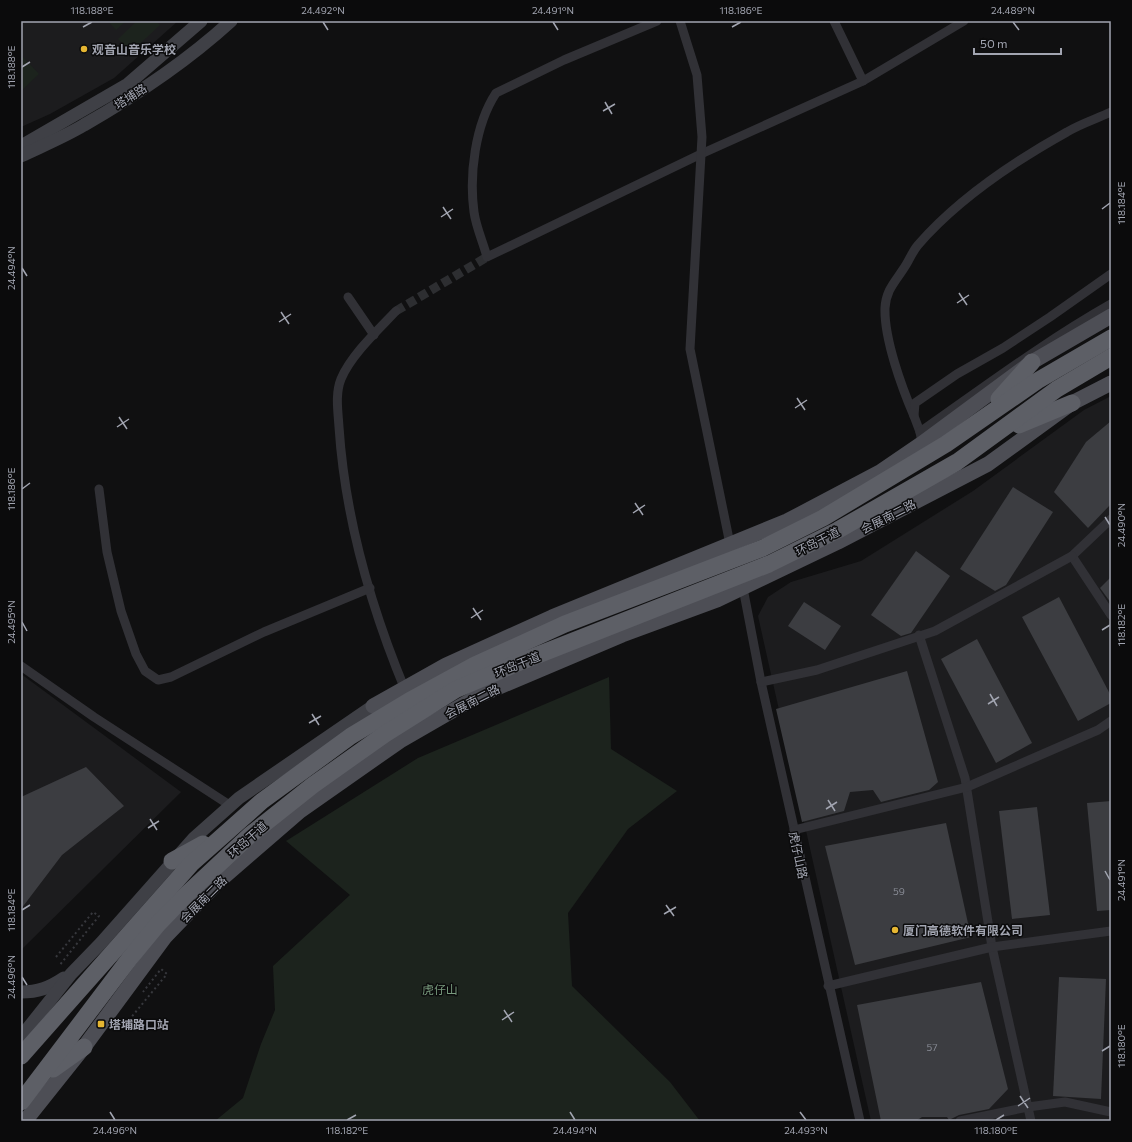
<svg xmlns="http://www.w3.org/2000/svg" width="1132" height="1142" viewBox="0 0 1132 1142" font-family="Commissioner,'Noto Sans SC',sans-serif">
<rect width="100%" height="100%" fill="#101011"/>
<g fill="#1c1c1e">
<polygon points="21,21 178,21 114,78 50,114 21,127"/>
<polygon points="1111,396 1111,1121 871,1121 758,616 768,597 791,582 861,561 973,491 1084,410"/>
<polygon points="21,674 181,792 21,950"/>
</g>
<g fill="#1c231d">
<polygon points="108,21 126,21 116,30"/>
<polygon points="137,21 156,21 160,25 131,52 118,39"/>
<polygon points="21,55 39,74 21,91"/>
<polygon points="609,677 611,749 677,791 628,829 568,913 572,986 670,1082 700,1121 215,1121 243,1098 261,1044 275,1010 273,966 350,895 286,841 418,758"/>
</g>
<g fill="#3c3d41">
<polygon points="1111,421 1111,504 1088,528 1054,492 1086,442"/>
<polygon points="1013,487 1053,512 1006,585 995,591 960,569"/>
<polygon points="916,551 950,576 911,633 901,636 871,615"/>
<polygon points="1111,577 1111,603 1100,588"/>
<polygon points="1059,597 1111,696 1111,703 1078,721 1022,617"/>
<polygon points="804,602 841,626 825,650 788,626"/>
<polygon points="977,639 1032,743 996,763 941,659"/>
<polygon points="907,671 938,782 929,790 881,802 873,790 850,792 844,811 802,822 776,709"/>
<polygon points="86,767 124,806 62,855 21,909 21,797"/>
<polygon points="1111,801 1111,910 1097,911 1087,803"/>
<polygon points="1037,807 1050,915 1012,919 999,811"/>
<polygon points="946,823 971,937 855,965 825,846"/>
<polygon points="1059,977 1106,979 1101,1099 1053,1096"/>
<polygon points="981,982 1008,1089 989,1109 959,1115 949,1120 947,1117 922,1117 916,1121 881,1121 857,1005"/>
</g>
<g fill="none" stroke-linecap="round" stroke-linejoin="round">
<polyline stroke="#2d2e31" stroke-width="9" stroke-dasharray="9 4.5" stroke-linecap="butt" points="396,311 487,257"/>
<g stroke="#37383d" stroke-width="2" stroke-dasharray="2 3" stroke-linecap="butt">
<polyline points="56,957 93,912 99,916 59,966"/>
<polyline points="129,1020 167,974 161,969 143,992"/>
</g>
<g stroke="#313136" stroke-width="9">
<path d="M657,21l-93,39 -68,33c-21,32 -27,82 -22,119 2,15 9,30 13,45l214,-103 162,-73 101,-60"/>
<polyline points="680,21 697,75 702,137 690,349 730,544"/>
<polyline points="834,21 863,81"/>
<polyline points="348,297 374,335"/>
<path d="M396,311c-18,19 -45,44 -55,68 -6,15 -3,32 -2,48 6,91 32,181 67,265"/>
<path d="M914,416c-12,-28 -30,-77 -29,-108 1,-18 10,-26 19,-40 5,-7 8,-16 14,-23 39,-45 97,-84 149,-113 13,-8 29,-13 44,-20"/>
<polyline points="920,432 914,416 915,403 957,374 1003,348 1050,317 1111,274"/>
<path d="M921,437l-1,-5c63,-44 124,-90 191,-128"/>
<polyline points="99,489 107,552 121,611 136,654 145,671 158,680 171,677 264,632 370,588"/>
<polyline points="1111,519 1072,556 1111,615"/>
<polyline points="743,588 761,682 860,1121"/>
<polyline points="919,635 965,778 992,947 1031,1121"/>
<polyline points="21,666 94,717 231,806"/>
<polyline points="761,682 817,670 935,631 1072,556"/>
<polyline points="794,830 967,787 1098,730 1111,721"/>
<polyline points="828,986 992,947 1111,931"/>
<polyline points="960,1121 1028,1107 1065,1102 1111,1112"/>
</g>
<g stroke="#3f4046" stroke-width="13">
<polyline points="21,146 128,84 201,21"/>
<path d="M21,156c21,-10 43,-19 63,-31 51,-29 103,-64 147,-104"/>
<path d="M21,992c17,0 28,-4 43,-14"/>
<polyline points="21,1037 71,974 101,943 194,838 239,798 373,706"/>
</g>
<g stroke="#4d4e55" stroke-width="15">
<polyline points="373,706 446,665 552,617 787,521 880,472 921,444 1032,362 1111,316"/>
<polyline points="25,1121 84,1047 165,937 218,882 300,811 400,741 478,696 622,635 717,600 838,542 988,464 1072,403 1111,383"/>
</g>
<g stroke="#5d5f66" stroke-width="17">
<polyline points="999,399 1032,362"/>
<polyline points="1019,425 1072,403"/>
<polyline points="172,861 203,844"/>
<polyline points="21,1056 191,864 262,801 351,736 409,701 475,665 565,624 763,548 823,518 946,444 1037,381 1111,338"/>
<polyline points="53,1069 84,1047"/>
<polyline points="21,1102 130,958 158,924 188,893 250,835 313,785 385,734 455,690 520,662 769,564 838,530 957,462 1057,389 1111,357"/>
</g>
</g>
<path fill="none" stroke="#a2a5b1" stroke-width="1.5" d="M323,22l5,8M553,22l5,8M1013,22l6,8M83,27l9,-5M732,27l9,-5M22,67l8,-5M605,102l7,12M603,111l12,-7M443,207l8,12M1102,209l8,-6M441,217l12,-8M22,268l5,8M959,293l8,12M957,303l12,-8M281,312l8,12M279,322l12,-8M797,398l8,12M795,408l12,-8M119,417l8,12M117,427l12,-8M22,489l8,-6M635,503l8,12M633,513l12,-8M1105,517l5,8M473,608l8,12M471,618l12,-8M22,622l5,9M1102,630l8,-5M990,694l7,12M988,704l11,-7M312,714l7,11M309,723l12,-7M828,800l7,11M826,809l11,-7M150,819l7,11M148,828l11,-7M1105,871l5,9M666,905l8,11M22,910l8,-5M664,914l12,-7M22,977l5,8M504,1010l8,12M502,1020l12,-8M1102,1051l8,-5M1020,1096l8,12M1018,1106l12,-8M110,1112l5,8M570,1112l5,8M800,1112l6,8M347,1120l9,-5M996,1120l8,-5"/>
<g fill="#e6b632" stroke="#0b0b0c" stroke-width="1.5">
<circle cx="84" cy="49" r="4"/>
<circle cx="895" cy="930" r="4"/>
<rect x="97" y="1020" width="8" height="8" rx="2"/>
</g>
<g text-anchor="middle" dominant-baseline="central" stroke-width="3" stroke-linejoin="round" paint-order="stroke">
<g font-size="10" fill="#888b95">
<text x="899" y="891">59</text>
<text x="932" y="1047">57</text>
</g>
<g font-size="12" font-weight="bold" fill="#a2a5b1" stroke="#0b0b0c" text-anchor="start">
<text x="92" y="49">观音山音乐学校</text>
<text x="903" y="930">厦门高德软件有限公司</text>
<text x="109" y="1024">塔埔路口站</text>
</g>
<g font-size="12" fill="#a2a5b1" stroke="#0b0b0c">
<text transform="translate(130 96) rotate(-33)">塔埔路</text>
<text transform="translate(888 516) rotate(-27)">会展南二路</text>
<text transform="translate(817 541) rotate(-27)">环岛干道</text>
<text transform="translate(517 664) rotate(-22)">环岛干道</text>
<text transform="translate(472 701) rotate(-27)">会展南二路</text>
<text transform="translate(247 839) rotate(-41)">环岛干道</text>
<text transform="translate(799 855) rotate(78)">虎仔山路</text>
<text transform="translate(203 899) rotate(-45)">会展南二路</text>
</g>
<g font-size="12" fill="#799b7e" stroke="#0b0b0c">
<text x="440" y="989">虎仔山</text>
</g>
</g>
<rect width="1132" height="1142" fill="none" stroke="#0b0b0c" stroke-width="44"/>
<path d="M974 48v6h87v-6" fill="none" stroke="#a2a5b1" stroke-width="2"/>
<text x="980" y="48" font-size="12" fill="#a2a5b1" stroke="#0b0b0c" stroke-width="3" paint-order="stroke">50 m</text>
<rect x="22" y="22" width="1088" height="1098" fill="none" stroke="#a2a5b1" stroke-width="1.5"/>
<g font-size="10" text-anchor="middle" fill="#a2a5b1">
<text x="92" y="14">118.188°E</text>
<text x="323" y="14">24.492°N</text>
<text x="553" y="14">24.491°N</text>
<text x="741" y="14">118.186°E</text>
<text x="1013" y="14">24.489°N</text>
<text transform="translate(11 67) rotate(-90)" y="4">118.188°E</text>
<text transform="translate(1121 203) rotate(-90)" y="4">118.184°E</text>
<text transform="translate(11 268) rotate(-90)" y="4">24.494°N</text>
<text transform="translate(11 489) rotate(-90)" y="4">118.186°E</text>
<text transform="translate(1121 525) rotate(-90)" y="4">24.490°N</text>
<text transform="translate(11 622) rotate(-90)" y="4">24.495°N</text>
<text transform="translate(1121 625) rotate(-90)" y="4">118.182°E</text>
<text transform="translate(1121 880) rotate(-90)" y="4">24.491°N</text>
<text transform="translate(11 910) rotate(-90)" y="4">118.184°E</text>
<text transform="translate(11 977) rotate(-90)" y="4">24.496°N</text>
<text transform="translate(1121 1046) rotate(-90)" y="4">118.180°E</text>
<text x="115" y="1134">24.496°N</text>
<text x="347" y="1134">118.182°E</text>
<text x="575" y="1134">24.494°N</text>
<text x="806" y="1134">24.493°N</text>
<text x="996" y="1134">118.180°E</text>
</g>
</svg>
